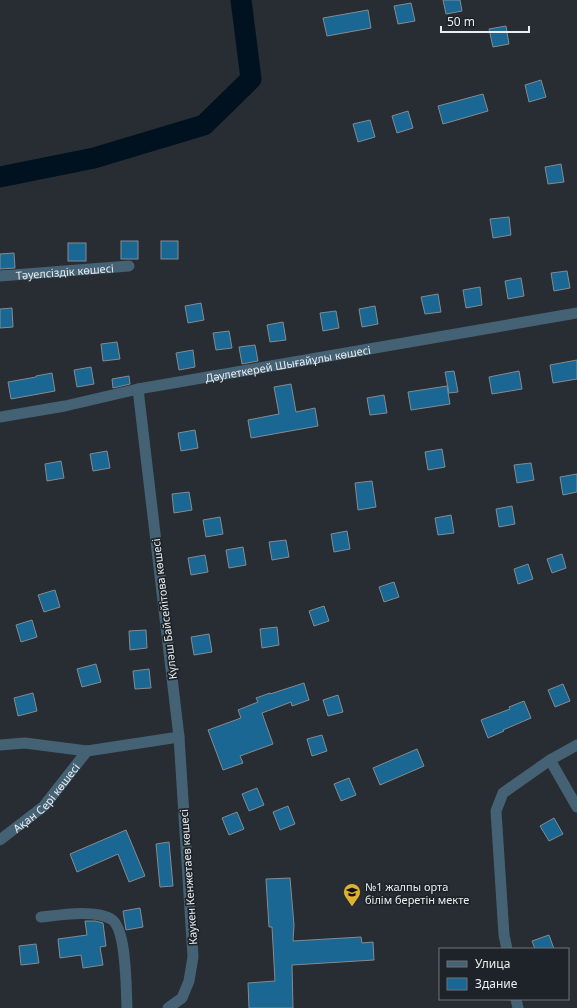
<svg xmlns="http://www.w3.org/2000/svg" width="577" height="1008" viewBox="0 0 577 1008" font-family="'Noto Sans',sans-serif">
<rect width="100%" height="100%" fill="#272d32"/>
<g fill="none" stroke-linecap="round" stroke-linejoin="round">
<polyline stroke="#001220" stroke-width="21" points="0,177 94,158 204,125 251,79 241,0"/>
</g>
<g fill="#196792" stroke="#848b91">
<polygon points="443,0 460,0 462,11 446,14"/>
<polygon points="411,3 415,21 398,24 394,6"/>
<polygon points="368,10 371,28 327,36 323,18"/>
<polygon points="506,26 509,44 493,47 489,29"/>
<polygon points="541,80 546,97 529,102 525,85"/>
<polygon points="483,94 488,111 443,124 438,106"/>
<polygon points="408,111 413,128 397,133 392,116"/>
<polygon points="370,120 375,137 358,142 353,124"/>
<polygon points="561,164 564,182 548,184 545,167"/>
<polygon points="509,217 511,235 493,238 490,219"/>
<rect x="121" y="241" width="17" height="18"/>
<rect x="161" y="241" width="17" height="18"/>
<rect x="68" y="243" width="18" height="18"/>
<polygon points="14,253 15,268 0,269 0,254"/>
<polygon points="567,271 570,288 554,291 551,273"/>
<polygon points="521,278 524,296 508,299 505,281"/>
<polygon points="480,287 482,305 466,308 463,290"/>
<polygon points="438,294 441,312 425,314 421,297"/>
<polygon points="201,303 204,320 188,323 185,306"/>
<polygon points="375,306 378,324 362,327 359,309"/>
<polygon points="12,308 13,327 0,328 0,309"/>
<polygon points="336,311 339,328 323,331 320,313"/>
<polygon points="283,322 286,340 270,342 267,325"/>
<polygon points="229,331 232,348 216,350 213,333"/>
<polygon points="117,342 120,359 103,361 101,344"/>
<polygon points="255,345 258,361 242,364 239,347"/>
<polygon points="193,350 195,367 179,370 176,353"/>
<polygon points="577,360 577,379 553,383 550,365"/>
<polygon points="91,367 94,384 77,387 74,370"/>
<polygon points="454,371 458,392 449,393 445,372"/>
<polygon points="519,371 522,389 492,394 489,377"/>
<polygon points="52,373 55,391 11,399 8,382 36,377 36,376"/>
<polygon points="129,376 130,384 113,388 112,379"/>
<polygon points="291,384 296,412 315,408 318,426 251,438 248,420 279,414 274,387"/>
<polygon points="447,386 450,404 411,410 408,392"/>
<polygon points="384,395 387,413 370,415 367,398"/>
<polygon points="195,430 198,448 181,451 178,433"/>
<polygon points="442,449 445,467 428,470 425,452"/>
<polygon points="107,451 110,468 93,471 90,454"/>
<polygon points="61,461 64,478 47,481 45,464"/>
<polygon points="531,463 534,480 517,483 514,465"/>
<polygon points="577,474 577,492 563,495 560,477"/>
<polygon points="372,481 376,507 358,510 355,483"/>
<polygon points="189,492 192,510 174,513 172,494"/>
<polygon points="512,506 515,524 499,527 496,509"/>
<polygon points="451,515 454,533 438,535 435,518"/>
<polygon points="220,517 223,534 206,537 203,520"/>
<polygon points="347,531 350,549 334,552 331,534"/>
<polygon points="286,540 289,557 272,560 269,542"/>
<polygon points="243,547 246,565 229,568 226,550"/>
<polygon points="562,554 566,568 552,573 547,559"/>
<polygon points="205,555 208,572 191,575 188,558"/>
<polygon points="528,564 533,579 518,584 514,569"/>
<polygon points="394,582 399,597 384,602 379,587"/>
<polygon points="55,590 60,607 44,612 38,595"/>
<polygon points="324,606 329,621 314,626 309,611"/>
<polygon points="32,620 37,637 21,642 16,625"/>
<polygon points="277,627 279,645 262,648 260,629"/>
<polygon points="146,630 147,648 130,650 129,631"/>
<polygon points="209,634 212,652 194,655 191,637"/>
<polygon points="96,664 101,682 82,687 77,669"/>
<polygon points="149,669 151,688 135,689 133,671"/>
<polygon points="304,683 309,700 292,706 291,702 262,713 273,744 240,756 243,763 223,770 208,730 241,718 238,710 258,702 256,698 270,693 270,694"/>
<polygon points="563,684 570,701 555,707 548,690"/>
<polygon points="33,693 37,711 18,716 14,698"/>
<polygon points="338,695 343,712 328,716 323,700"/>
<polygon points="524,701 531,718 503,730 504,731 488,738 481,720 510,709 509,707"/>
<polygon points="322,735 327,751 312,756 307,739"/>
<polygon points="417,749 424,766 380,785 373,768"/>
<polygon points="349,778 356,795 341,801 334,784"/>
<polygon points="257,788 264,805 249,811 242,794"/>
<polygon points="288,806 295,824 280,830 273,812"/>
<polygon points="237,812 244,829 229,835 222,818"/>
<polygon points="554,818 563,834 549,841 540,826"/>
<polygon points="126,830 145,876 129,882 118,854 77,872 70,854"/>
<polygon points="169,842 173,886 160,887 156,844"/>
<polygon points="290,878 294,925 293,941 361,937 362,943 373,942 374,960 292,965 293,1008 249,1008 248,983 275,981 272,927 269,927 266,879"/>
<polygon points="140,908 143,927 126,930 123,911"/>
<polygon points="85,921 95,921 103,923 106,946 100,947 103,965 83,968 81,955 60,958 58,939 87,935"/>
<polygon points="549,935 554,949 535,949 532,941"/>
<polygon points="36,944 39,963 21,965 19,946"/>
</g>
<g fill="none" stroke-linecap="round" stroke-linejoin="round">
<g stroke="#456174" stroke-width="11">
<path id="s1" d="M0,276l129,-10"/>
<path id="s2" d="M0,417l65,-11 73,-17 439,-76"/>
<polyline points="0,745 25,743 87,751 179,737 138,389"/>
<polyline points="550,760 577,807"/>
<path id="s3" d="M0,840l44,-34 43,-55"/>
<path d="M41,917c18,-2 54,-8 70,2 16,9 15,71 16,89"/>
<polyline points="507,949 504,935 496,811 503,793 550,760 577,745"/>
<polyline points="516,999 518,1008"/>
<polyline points="168,1008 182,998 189,981 193,957 179,737"/>
</g>
</g>
<defs>
<symbol id="school-pin" viewBox="-11 -11 22 30"><path d="M0 17L-7.5 6A9.5 9.5 0 1 1 7.5 6Z" fill="#ddb233" stroke="#1d2328"/><path d="M0-5L7-2L0 1L-7-2ZM-4 1L0 2.5L4 1V4Q0 6-4 4Z" fill="#111"/></symbol>
</defs>
<g fill-rule="evenodd">
<use href="#school-pin" x="342" y="882" width="20" height="27"/>
</g>
<g text-anchor="middle" dominant-baseline="central" stroke-width="3.5" stroke-linejoin="round" paint-order="stroke">
<g font-size="11" fill="#e9edf0" stroke="#1d2328">
<text stroke="none"><textPath href="#s1" startOffset="65">Тәуелсіздік көшесі</textPath></text>
<text stroke="none"><textPath href="#s2" startOffset="293">Дәулеткерей Шығайұлы көшесі</textPath></text>
<text transform="translate(164 609) rotate(-97)">Күләш Байсейітова көшесі</text>
<text stroke="none"><textPath href="#s3" startOffset="63">Ақан Сері көшесі</textPath></text>
<text transform="translate(188 877) rotate(-94)">Каукен Кенжетаев көшесі</text>
</g>
<g font-size="11" fill="#e9edf0" stroke="#1d2328" text-anchor="start">
<text x="365" y="886">№1 жалпы орта<tspan x="365" dy="13">білім беретін мекте</tspan></text>
</g>
</g>
<rect x="439" y="948" width="130" height="52" fill="#1d2328" stroke="#6f7478"/>
<rect x="447" y="961" width="20" height="6" fill="#456174" stroke="#6f7478"/>
<text x="475" y="968" font-size="12" fill="#e9edf0">Улица</text>
<rect x="447" y="978" width="20" height="12" fill="#196792" stroke="#6f7478"/>
<text x="475" y="988" font-size="12" fill="#e9edf0">Здание</text>
<path d="M441 26v6h88v-6" fill="none" stroke="#e9edf0" stroke-width="2"/>
<text x="447" y="26" font-size="12" fill="#e9edf0" stroke="#1d2328" stroke-width="3" paint-order="stroke">50 m</text>
</svg>
